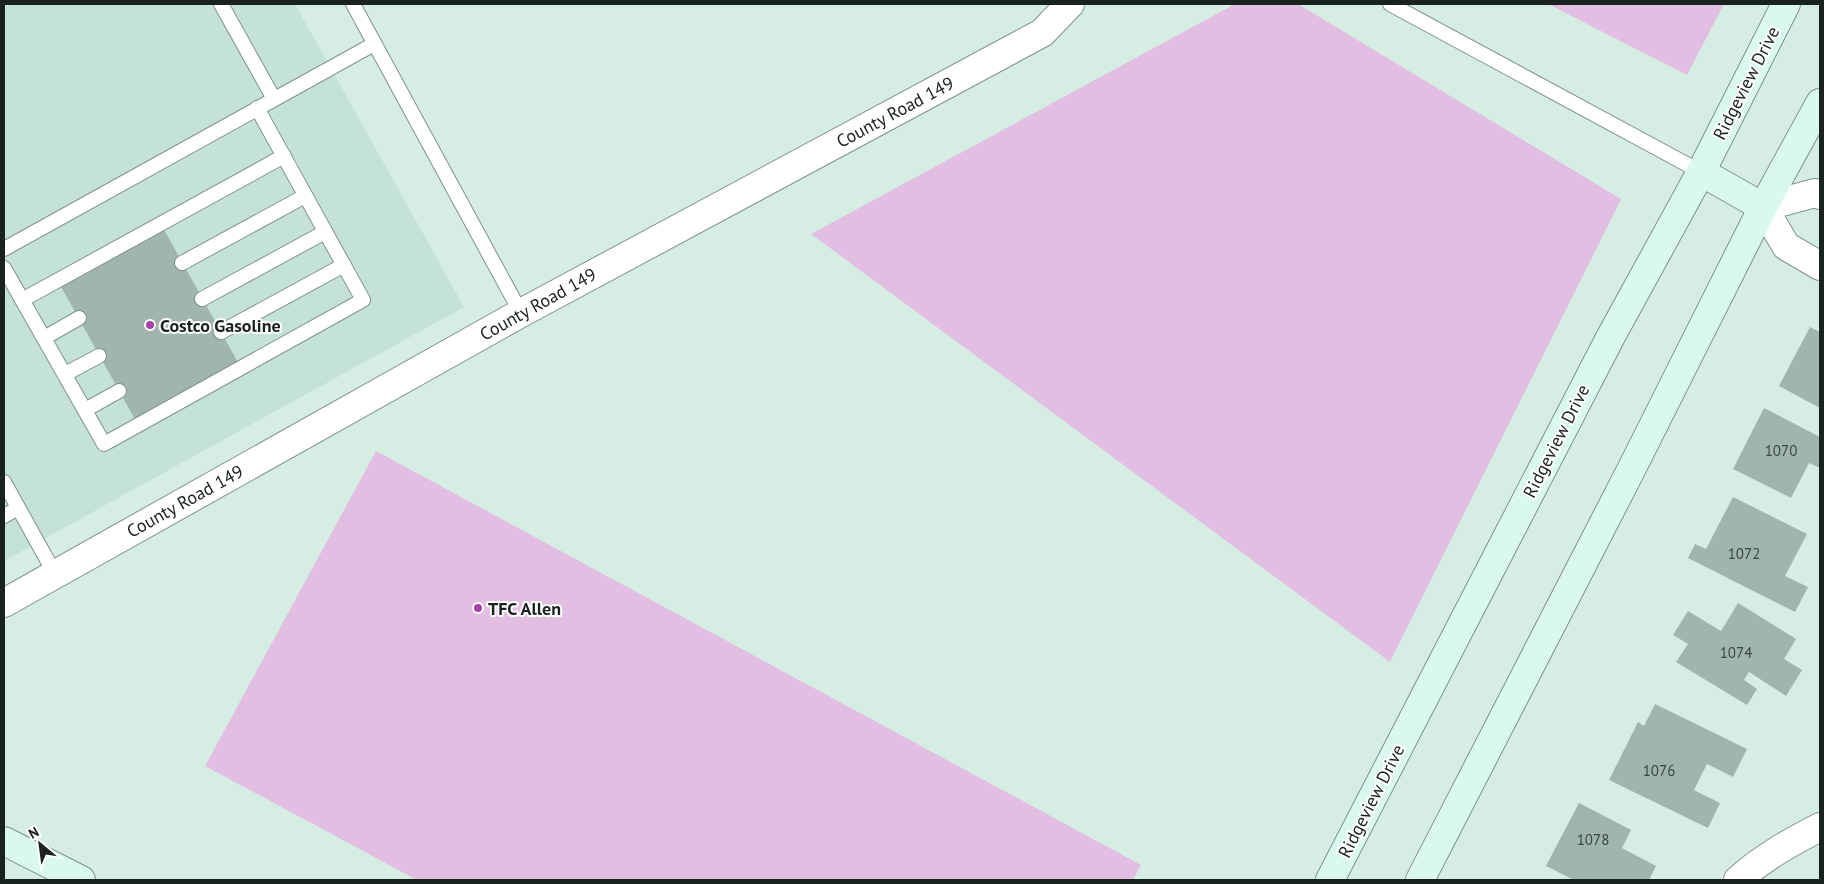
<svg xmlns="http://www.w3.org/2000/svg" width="1824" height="884" viewBox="0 0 1824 884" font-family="'PT Sans',sans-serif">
<rect width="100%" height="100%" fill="#d6ede4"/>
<polygon fill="#c5e2d6" points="4,4 295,4 464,307 4,561"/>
<g fill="#e2bfe2">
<polygon points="1235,4 1298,4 1621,199 1390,662 811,234"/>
<polygon points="1548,4 1724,4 1687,75"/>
<polygon points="376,451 1141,865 1133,880 417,880 205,766"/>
</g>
<g fill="#a0b5ad">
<polygon points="162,226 240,366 137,423 59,283"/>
<polygon points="1810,327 1820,332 1820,408 1779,386"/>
<polygon points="1764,408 1820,437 1820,468 1809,463 1791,498 1733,469"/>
<polygon points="1733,497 1807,534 1785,576 1808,587 1795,612 1688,558 1695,544 1706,549"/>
<polygon points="1738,603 1796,639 1784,659 1802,670 1786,696 1749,672 1744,680 1757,689 1747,705 1676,662 1688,644 1673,635 1688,611 1721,631"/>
<polygon points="1655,704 1747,749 1733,777 1707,764 1694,790 1720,803 1708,828 1609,780 1638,722 1644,726"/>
<polygon points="1579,803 1631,830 1622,848 1656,866 1649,880 1574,880 1546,866"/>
</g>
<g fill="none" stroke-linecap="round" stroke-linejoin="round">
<defs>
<g id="lane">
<polyline points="221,4 274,99"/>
<polyline points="353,4 521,313"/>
<polyline points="1390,4 1701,172"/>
<polyline points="4,249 374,44"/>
<polyline points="182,263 305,196"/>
<polyline points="4,268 104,444 363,300 257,108"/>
<polyline points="202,299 325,232"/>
<polyline points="22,300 284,156"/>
<polyline points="221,332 344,265"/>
<polyline points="44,338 79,318"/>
<polyline points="65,374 99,356"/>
<polyline points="85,410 119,391"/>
<polyline points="4,482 55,574"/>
<polyline points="4,516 18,508"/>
</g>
<g id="street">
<polyline points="1820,195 1815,193 1763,207 1786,246 1820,266"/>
<polyline points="4,603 521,313 1042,33 1070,4"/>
<path d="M1738,880c24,-22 53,-38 82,-53"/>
</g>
<g id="secondary">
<polyline points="1701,172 1763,207"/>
<polyline points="4,841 81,880"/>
<polyline points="1330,880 1610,338 1701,172 1786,4"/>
<polyline points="1420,880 1632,468 1763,207 1820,103"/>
</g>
</defs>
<use href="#lane" stroke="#7f938b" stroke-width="16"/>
<use href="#street" stroke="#7f938b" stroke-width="30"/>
<use href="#secondary" stroke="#7f938b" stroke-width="30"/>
<use href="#lane" stroke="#fff" stroke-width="14"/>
<use href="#street" stroke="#fff" stroke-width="28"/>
<use href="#secondary" stroke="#daf9ee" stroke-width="28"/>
</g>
<g fill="#a744ab" stroke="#fff" stroke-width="2">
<circle cx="150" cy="325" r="5"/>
<circle cx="478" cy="608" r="5"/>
</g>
<g text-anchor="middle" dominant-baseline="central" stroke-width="4" stroke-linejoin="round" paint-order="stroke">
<g font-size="15" fill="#3c4742">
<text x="1781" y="450">1070</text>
<text x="1744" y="553">1072</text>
<text x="1736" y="652">1074</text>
<text x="1659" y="770">1076</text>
<text x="1593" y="839">1078</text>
</g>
<g font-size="18" fill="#1a221f" stroke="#fff">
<text transform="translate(1746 83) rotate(-63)">Ridgeview Drive</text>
<text transform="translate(895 112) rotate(-28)">County Road 149</text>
<text transform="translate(538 304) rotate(-29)">County Road 149</text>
<text transform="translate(1556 441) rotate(-63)">Ridgeview Drive</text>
<text transform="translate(185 501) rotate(-29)">County Road 149</text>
<text transform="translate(1371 801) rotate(-63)">Ridgeview Drive</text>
</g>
<g font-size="18" font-weight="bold" fill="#1a221f" stroke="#fff" text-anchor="start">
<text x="160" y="325">Costco Gasoline</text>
<text x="488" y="608">TFC Allen</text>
</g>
</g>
<rect width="1824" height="884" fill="none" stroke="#1a221f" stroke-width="10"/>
<g transform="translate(40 844) rotate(331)" stroke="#ffffff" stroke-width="4" paint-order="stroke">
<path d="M0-4L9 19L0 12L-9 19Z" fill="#1a221f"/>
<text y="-8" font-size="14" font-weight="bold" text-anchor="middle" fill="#1a221f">N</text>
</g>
</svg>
